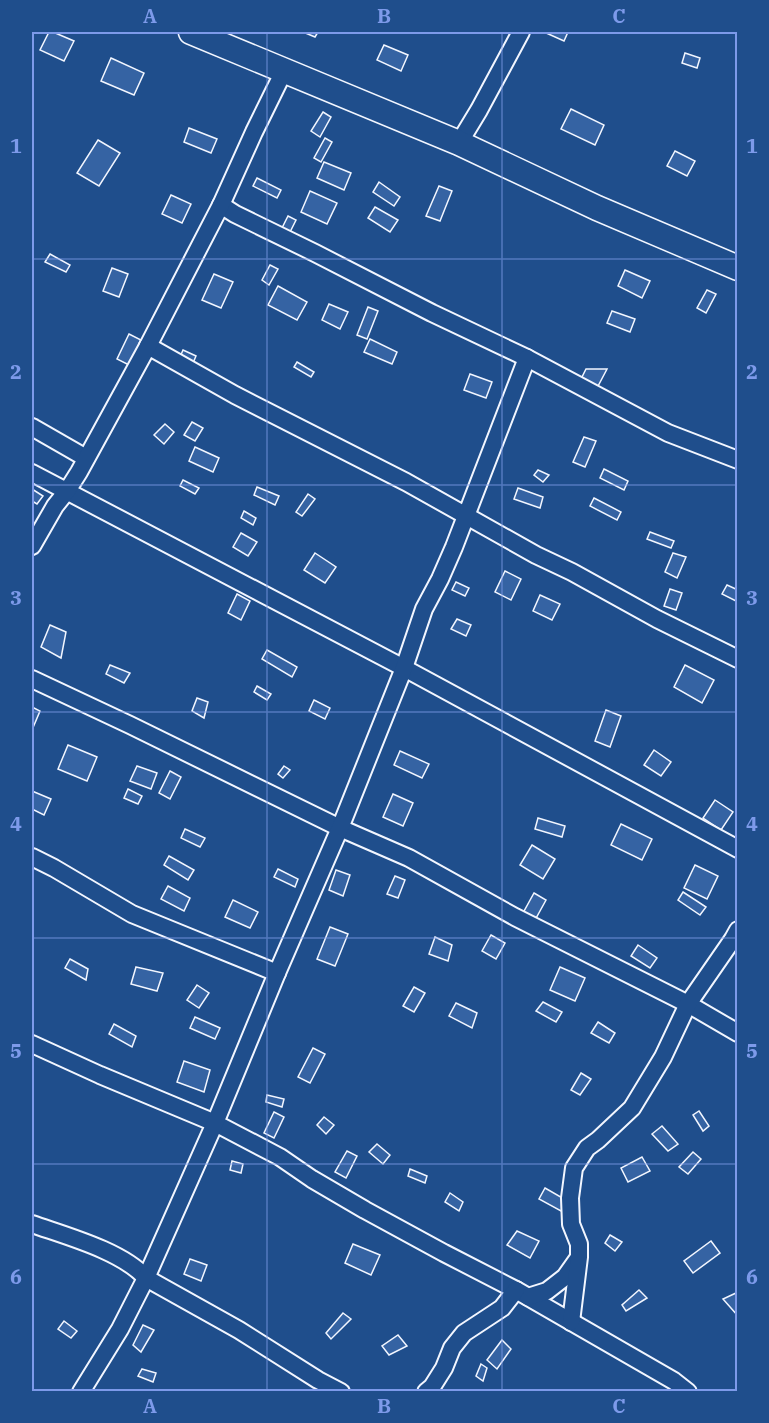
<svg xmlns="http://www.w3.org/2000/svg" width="769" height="1423" viewBox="0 0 769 1423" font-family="'IBM Plex Serif',serif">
<rect width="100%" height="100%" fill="#1f4e8c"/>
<g fill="#3563a3" stroke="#f2f6ff" stroke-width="1.5">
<polygon points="49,32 53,32 74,41 64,61 40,50"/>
<polygon points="303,32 318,32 315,37"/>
<polygon points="544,32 568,32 564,41"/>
<polygon points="384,45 408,55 401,71 377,60"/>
<polygon points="685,53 700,58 697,68 682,63"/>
<polygon points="111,58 144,73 134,95 101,81"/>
<polygon points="571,109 604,125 595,145 561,129"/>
<polygon points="323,112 331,117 320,137 311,131"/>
<polygon points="189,128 217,139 211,153 184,142"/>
<polygon points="325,138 332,142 321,162 314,158"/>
<polygon points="98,140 120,153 99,186 77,173"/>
<polygon points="675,151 695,161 687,176 667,166"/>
<polygon points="324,162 351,173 344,190 317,178"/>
<polygon points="257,178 281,190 277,198 253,186"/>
<polygon points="379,182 400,197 394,206 373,192"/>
<polygon points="439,186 452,191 440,221 426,216"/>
<polygon points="310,191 337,203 327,224 301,212"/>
<polygon points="171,195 191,204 182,223 162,214"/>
<polygon points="375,207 398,220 390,232 368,218"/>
<polygon points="288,216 296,220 289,234 281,230"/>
<polygon points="50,254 70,265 66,272 45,262"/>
<polygon points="270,265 278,269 269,285 262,280"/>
<polygon points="112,268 128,274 119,297 103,291"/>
<polygon points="625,270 650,281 642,298 618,286"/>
<polygon points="214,274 233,282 221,308 202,300"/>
<polygon points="278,286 307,302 297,320 268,305"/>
<polygon points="707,290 716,294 706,313 697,308"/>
<polygon points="329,304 348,312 340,329 322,320"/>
<polygon points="368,307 378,311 367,339 357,335"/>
<polygon points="612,311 635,319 630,332 607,323"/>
<polygon points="129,334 141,340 129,365 117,359"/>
<polygon points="370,339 397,352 392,364 364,352"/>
<polygon points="183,350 196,356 193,363 180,357"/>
<polygon points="297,362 314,372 311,377 294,367"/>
<polygon points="586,369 607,369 597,388 581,379"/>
<polygon points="470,374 492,382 486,398 464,390"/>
<polygon points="192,422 203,428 195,441 184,435"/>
<polygon points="165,424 174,432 164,444 154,435"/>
<polygon points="584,437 596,441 585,467 573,462"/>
<polygon points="195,447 219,458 213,472 189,461"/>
<polygon points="604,469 628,481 624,490 600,478"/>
<polygon points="538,470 549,475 543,482 534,475"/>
<polygon points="183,480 199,488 195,494 180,486"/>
<polygon points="257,487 279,496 275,505 254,495"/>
<polygon points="518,488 543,497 540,508 514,499"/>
<polygon points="32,489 43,496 37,504 32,501"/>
<polygon points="308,494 315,499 302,516 296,512"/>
<polygon points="594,498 621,512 617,520 590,506"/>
<polygon points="244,511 256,518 253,525 241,518"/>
<polygon points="650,532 674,541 671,548 647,539"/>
<polygon points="241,533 257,542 248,556 233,547"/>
<polygon points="315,553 336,567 325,583 304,570"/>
<polygon points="673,553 686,557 677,578 665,572"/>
<polygon points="505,571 521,579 511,600 495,592"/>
<polygon points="456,582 469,588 465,596 452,590"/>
<polygon points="727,585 738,590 738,602 722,594"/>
<polygon points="670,589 682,593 676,610 664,606"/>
<polygon points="237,594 250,601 241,620 228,613"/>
<polygon points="540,595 560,604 552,620 533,611"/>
<polygon points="457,619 471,625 466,636 451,629"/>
<polygon points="50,625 66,632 61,658 41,647"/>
<polygon points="267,650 297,667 292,677 262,659"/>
<polygon points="110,665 130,673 124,683 106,674"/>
<polygon points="685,665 714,680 702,703 674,687"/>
<polygon points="257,686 271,694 267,700 254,692"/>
<polygon points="197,698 208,702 204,718 192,711"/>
<polygon points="314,700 330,708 325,719 309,711"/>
<polygon points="32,707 40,711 32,730"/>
<polygon points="606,710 621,716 610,747 595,741"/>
<polygon points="68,745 97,757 87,781 58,769"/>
<polygon points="654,750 671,762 661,776 644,765"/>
<polygon points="400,751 429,764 422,778 394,765"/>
<polygon points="137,766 157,773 151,789 130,781"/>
<polygon points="284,766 290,770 283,778 278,774"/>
<polygon points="170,771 181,777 170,799 159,793"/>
<polygon points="128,789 142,796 138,804 124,798"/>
<polygon points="32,791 51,799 44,815 32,809"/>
<polygon points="393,794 413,803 403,826 383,817"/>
<polygon points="715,800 733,812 721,830 703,818"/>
<polygon points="538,818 565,826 562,837 535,829"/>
<polygon points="621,824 652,839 642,860 611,845"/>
<polygon points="185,829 205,838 200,847 181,838"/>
<polygon points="532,845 555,859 543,879 520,865"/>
<polygon points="169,856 194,870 188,880 164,865"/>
<polygon points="695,865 718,876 707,899 684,888"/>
<polygon points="278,869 298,879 295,887 274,877"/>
<polygon points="336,870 350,875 343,896 329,890"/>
<polygon points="395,876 405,880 398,898 387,894"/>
<polygon points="168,886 190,898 184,911 161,899"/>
<polygon points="683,892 706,907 700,915 678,900"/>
<polygon points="534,893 546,900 535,920 523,913"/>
<polygon points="233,900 258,912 250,928 225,917"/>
<polygon points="330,927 348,934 335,966 317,959"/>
<polygon points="491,935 505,943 496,959 482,951"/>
<polygon points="435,937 452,945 448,961 429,954"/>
<polygon points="638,945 657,958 650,968 631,956"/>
<polygon points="70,959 88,969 86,980 65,968"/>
<polygon points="136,967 163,973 157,991 131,984"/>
<polygon points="560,967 585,978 575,1001 550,990"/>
<polygon points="197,985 209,993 199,1008 187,1000"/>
<polygon points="414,987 425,993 414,1012 403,1006"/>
<polygon points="543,1002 562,1012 556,1022 536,1011"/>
<polygon points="456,1003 477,1013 472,1028 449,1016"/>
<polygon points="195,1017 220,1028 215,1039 190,1028"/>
<polygon points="598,1022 615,1033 609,1043 591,1033"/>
<polygon points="114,1024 136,1036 132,1047 109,1034"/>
<polygon points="313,1048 325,1054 310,1083 298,1077"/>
<polygon points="184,1061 210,1070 204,1092 177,1082"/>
<polygon points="581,1073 591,1079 580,1095 571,1090"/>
<polygon points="267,1095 284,1099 282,1107 266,1102"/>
<polygon points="699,1111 709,1126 703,1131 693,1115"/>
<polygon points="274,1112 284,1117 274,1138 264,1133"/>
<polygon points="324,1117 334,1125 326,1134 317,1125"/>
<polygon points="662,1126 678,1144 668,1151 652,1134"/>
<polygon points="377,1144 390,1155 383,1164 369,1152"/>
<polygon points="347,1151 357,1156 346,1178 335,1172"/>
<polygon points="693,1152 701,1159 688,1174 679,1167"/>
<polygon points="642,1157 650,1171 628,1182 621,1168"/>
<polygon points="232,1161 243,1164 241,1173 230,1170"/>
<polygon points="410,1169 427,1176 425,1183 408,1176"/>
<polygon points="545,1188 566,1200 561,1211 539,1199"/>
<polygon points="450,1193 463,1202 459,1211 445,1202"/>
<polygon points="517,1231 539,1241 530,1258 507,1245"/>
<polygon points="610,1235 622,1242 615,1251 605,1243"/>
<polygon points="711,1241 720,1253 693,1273 684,1261"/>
<polygon points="353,1244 380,1255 371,1275 345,1263"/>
<polygon points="190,1259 207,1265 201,1281 184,1274"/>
<polygon points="639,1290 647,1298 626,1311 622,1305"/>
<polygon points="736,1293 738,1295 738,1316 723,1299"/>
<polygon points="343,1313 351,1319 331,1339 326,1333"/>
<polygon points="64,1321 77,1331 71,1338 58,1329"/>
<polygon points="143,1325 154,1330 141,1352 133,1345"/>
<polygon points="398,1335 407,1346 389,1355 382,1346"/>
<polygon points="502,1340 511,1349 497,1369 487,1360"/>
<polygon points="481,1364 487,1368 483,1381 476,1376"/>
<polygon points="142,1369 156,1373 153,1382 138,1376"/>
</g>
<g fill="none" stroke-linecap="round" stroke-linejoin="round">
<defs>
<g id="minor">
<polyline points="459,143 479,110 521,32"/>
<polyline points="221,205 235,214 315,253 432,313 527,358 668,433 738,460"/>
<polyline points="148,346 235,395 406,482 536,555 572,572 657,619 738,659"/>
<polyline points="32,427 86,458"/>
<polyline points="32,473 404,668 738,849"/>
<polyline points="32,546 55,506 67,491 79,472 148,346 221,205 254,132 284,71"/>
<polyline points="32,679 130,725 340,828 409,858 515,917 688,1004 738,1033"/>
<polyline points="32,857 54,868 132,914 277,973"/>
<polyline points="32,1044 100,1075 215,1123 280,1157 312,1179 365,1210 444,1253 516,1290 674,1381 688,1392"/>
<path d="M32,1224c34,12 90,27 114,54l93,52 79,50 23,12"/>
<polyline points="528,1297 547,1291 565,1277 577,1260"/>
<polyline points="571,1322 579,1257 579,1244 571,1224 570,1198 574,1168 587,1148 598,1140 632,1108 663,1057 688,1004 733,939 738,930"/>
<polyline points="81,1392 120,1329 146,1278 215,1123 277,973 340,828 404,668 424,609 440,579 454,547 527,358"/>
<polyline points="426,1392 432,1387 444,1368 452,1348 464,1333 502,1308 516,1290"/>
</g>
<polyline id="secondary" points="191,32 459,143 597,208 738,268"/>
</defs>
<use href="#minor" stroke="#f2f6ff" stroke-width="20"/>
<use href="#secondary" stroke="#f2f6ff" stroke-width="27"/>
<use href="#minor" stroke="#1f4e8c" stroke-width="16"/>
<use href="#secondary" stroke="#1f4e8c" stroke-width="24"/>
</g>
<path fill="none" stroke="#7d9aea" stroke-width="1.5" stroke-opacity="0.55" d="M267,32v1360M502,32v1360M32,259h706M32,485h706M32,712h706M32,938h706M32,1164h706"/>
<rect width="769" height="1423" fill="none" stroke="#1f4e8c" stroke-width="66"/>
<rect x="33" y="33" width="703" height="1357" fill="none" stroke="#7d9aea" stroke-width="2"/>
<g font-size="20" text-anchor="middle" font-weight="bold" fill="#7d9aea">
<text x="150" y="23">A</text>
<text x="384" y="23">B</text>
<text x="619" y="23">C</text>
<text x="16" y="153">1</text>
<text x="752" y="153">1</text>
<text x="16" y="379">2</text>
<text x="752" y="379">2</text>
<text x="16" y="605">3</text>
<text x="752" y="605">3</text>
<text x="16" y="831">4</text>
<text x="752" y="831">4</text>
<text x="16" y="1058">5</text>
<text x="752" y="1058">5</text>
<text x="16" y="1284">6</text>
<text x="752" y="1284">6</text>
<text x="150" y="1413">A</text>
<text x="384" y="1413">B</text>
<text x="619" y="1413">C</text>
</g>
</svg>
